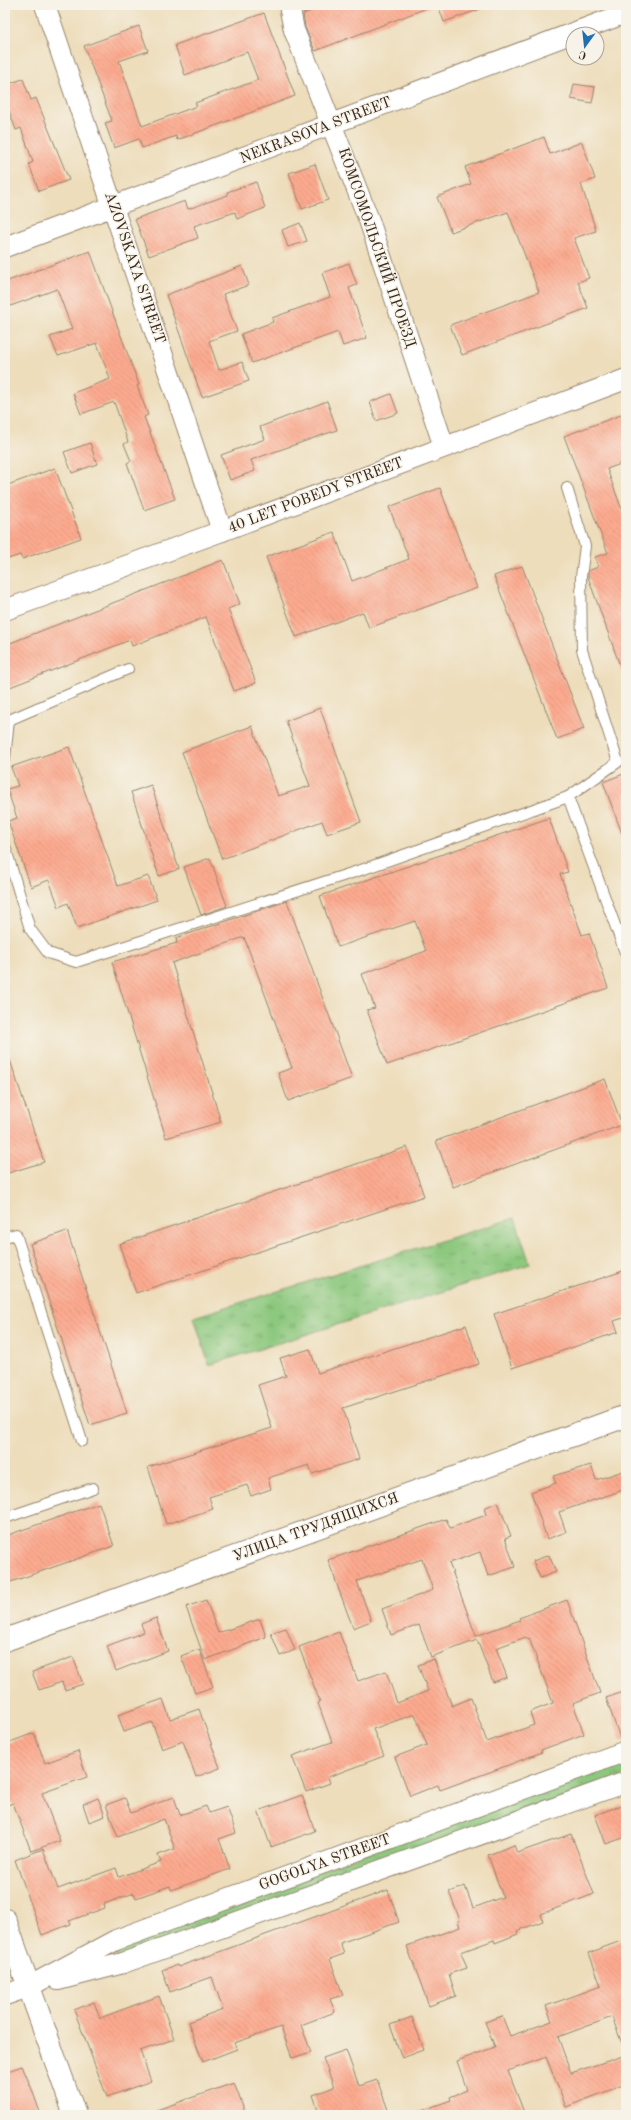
<svg xmlns="http://www.w3.org/2000/svg" width="631" height="2120" viewBox="0 0 631 2120" font-family="'Old Standard TT',serif">
<defs>
<pattern id="grass-tufts" width="24" height="20" patternUnits="userSpaceOnUse"><rect width="24" height="20" fill="#8cc87e"/><path d="M3 7l-1-3M5 7V3M7 7l1-3M15 17l-1-3M17 17v-4M19 17l1-3" fill="none" stroke="#74a367"/></pattern>
<pattern id="building-back-hatch" width="6" height="6" patternUnits="userSpaceOnUse"><rect width="6" height="6" fill="#fcaa8f"/><path d="M-1 5l2 2M0 0l6 6M5-1l2 2" fill="none" stroke="#d9927b"/></pattern>
</defs>
<rect width="100%" height="100%" fill="#f7f3e8"/>
<filter id="ink" filterUnits="userSpaceOnUse"><feTurbulence type="fractalNoise" baseFrequency=".025" numOctaves="2"/><feDisplacementMap in="SourceGraphic" scale="8" xChannelSelector="R" yChannelSelector="G"/><feConvolveMatrix kernelMatrix="1 2 1 2 8 2 1 2 1" color-interpolation-filters="sRGB"/></filter>
<filter id="wash" filterUnits="userSpaceOnUse"><feTurbulence type="fractalNoise" baseFrequency=".012" numOctaves="4" result="noise"/><feDisplacementMap in="SourceGraphic" scale="16" xChannelSelector="R" yChannelSelector="G"/><feGaussianBlur stdDeviation="0.9" result="paint"/><feColorMatrix in="noise" values="0 0 0 0 0 0 0 0 0 0 0 0 0 0 0 0 0 1.4 0 .05"/><feComposite in="paint" operator="in"/></filter>
<g filter="url(#wash)">
<rect width="100%" height="100%" fill="#edddbb"/>
<g fill="url(#grass-tufts)" stroke="#64794e">
<polygon points="515,1218 530,1264 209,1365 194,1317"/>
<polygon points="626,1757 626,1775 119,1960 112,1947"/>
</g>
<g id="blocks">
<g fill="url(#building-back-hatch)">
<polygon points="327,5 432,5 432,6 315,51 305,27 303,14"/>
<polygon points="438,5 485,5 486,7 444,22"/>
<polygon points="264,13 295,96 177,140 176,136 142,148 139,139 114,148 105,123 112,121 84,46 139,26 148,51 119,61 142,126 197,106 195,103 258,80 247,52 185,75 175,45"/>
<polygon points="23,79 31,100 36,98 69,180 39,191 29,164 33,162 21,128 16,130 5,100 5,85"/>
<polygon points="574,84 595,87 592,103 571,99"/>
<polygon points="544,137 550,154 582,142 595,179 581,184 596,231 574,238 589,278 578,282 588,308 462,355 450,325 539,292 508,212 451,232 437,197 471,184 465,167"/>
<polygon points="315,164 328,200 302,209 289,173"/>
<polygon points="256,182 265,208 237,219 235,212 194,226 198,238 149,256 135,219 185,201 188,209 228,195 227,192"/>
<polygon points="300,223 307,241 288,247 282,230"/>
<polygon points="90,251 139,385 137,386 148,415 144,417 175,499 144,510 127,463 131,461 124,444 128,442 114,402 81,414 73,393 110,379 97,343 58,356 50,337 72,329 57,289 5,308 5,282"/>
<polygon points="349,263 357,285 349,288 367,338 343,346 338,332 252,363 241,334 273,322 272,318 330,297 322,273"/>
<polygon points="242,266 249,285 223,294 237,331 209,341 219,370 242,362 249,381 202,397 166,295"/>
<polygon points="391,394 398,413 376,421 370,402"/>
<polygon points="327,401 337,430 251,460 255,471 230,480 221,455 265,439 260,427"/>
<polygon points="626,413 626,462 607,469 626,521 626,677 624,677 588,577 588,571 598,567 595,557 608,553 564,436"/>
<polygon points="90,443 97,464 72,473 64,452"/>
<polygon points="55,468 81,538 22,559 20,555 5,560 5,486"/>
<polygon points="440,488 477,588 369,628 363,612 296,637 266,557 334,532 352,581 409,559 389,507"/>
<polygon points="223,560 240,604 228,609 256,683 234,691 206,617 132,646 130,640 5,689 5,645"/>
<polygon points="522,566 584,729 557,739 494,576"/>
<polygon points="320,708 361,822 327,834 322,821 222,859 182,752 252,726 278,796 310,786 286,721"/>
<polygon points="69,747 118,886 148,876 157,900 77,928 68,903 59,907 49,880 31,887 8,821 17,818 7,789 18,786 11,767"/>
<polygon points="626,773 626,838 624,839 603,782"/>
<polygon points="151,785 179,869 159,876 131,792"/>
<polygon points="549,818 568,872 560,874 582,935 589,933 608,988 387,1065 367,1010 375,1008 362,974 426,951 415,921 338,947 320,896"/>
<polygon points="210,858 227,906 201,915 184,867"/>
<polygon points="287,901 352,1078 288,1101 278,1073 292,1068 244,937 172,963 221,1122 166,1138 112,962 177,943 176,938"/>
<polygon points="8,1054 44,1162 5,1174 5,1055"/>
<polygon points="605,1079 622,1125 453,1187 436,1141"/>
<polygon points="407,1147 424,1196 136,1293 119,1244"/>
<polygon points="67,1231 127,1413 90,1425 30,1244"/>
<polygon points="626,1270 626,1317 614,1321 618,1332 512,1368 494,1314"/>
<polygon points="466,1325 479,1364 343,1408 359,1459 312,1474 309,1465 268,1478 271,1489 251,1496 247,1485 209,1497 213,1509 166,1524 148,1467 272,1428 258,1385 286,1376 280,1358 310,1349 318,1373"/>
<polygon points="591,1465 596,1480 626,1470 626,1489 559,1512 566,1532 547,1539 531,1492 556,1483 553,1476"/>
<polygon points="498,1502 511,1536 505,1538 515,1567 488,1576 480,1552 449,1563 476,1636 520,1620 519,1618 567,1600 600,1693 573,1703 584,1734 541,1750 542,1752 498,1769 440,1790 438,1785 410,1796 395,1757 427,1745 415,1714 373,1729 384,1756 328,1777 330,1783 306,1792 292,1756 332,1742 318,1703 320,1702 299,1647 339,1632 358,1681 386,1671 397,1703 428,1691 418,1665 434,1659 452,1706 471,1698 487,1742 534,1725 530,1712 553,1703 529,1638 527,1639 526,1637 496,1648 507,1677 493,1682 477,1640 431,1657 419,1625 391,1635 382,1609 433,1590 422,1559 357,1581 371,1621 353,1628 328,1560 446,1519 450,1528 486,1515 484,1508"/>
<polygon points="99,1503 114,1546 5,1584 5,1536"/>
<polygon points="549,1555 556,1572 540,1578 533,1561"/>
<polygon points="206,1600 218,1633 260,1619 266,1637 205,1660 186,1607"/>
<polygon points="156,1618 168,1651 116,1671 107,1646 144,1632 141,1624"/>
<polygon points="286,1628 295,1650 280,1656 271,1633"/>
<polygon points="199,1649 213,1687 195,1693 181,1656"/>
<polygon points="73,1657 83,1684 65,1690 62,1682 39,1690 32,1672"/>
<polygon points="626,1691 626,1740 621,1741 606,1698"/>
<polygon points="163,1699 170,1719 199,1709 220,1768 196,1777 183,1741 162,1749 152,1722 124,1732 118,1715"/>
<polygon points="34,1733 45,1763 78,1751 87,1777 42,1793 60,1841 31,1851 13,1803 5,1806 5,1744"/>
<polygon points="302,1795 315,1831 271,1847 258,1811"/>
<polygon points="174,1797 180,1815 206,1806 209,1813 227,1807 236,1833 219,1839 230,1869 171,1890 170,1886 136,1898 134,1893 104,1904 105,1908 69,1921 71,1924 42,1935 15,1860 43,1849 58,1889 116,1868 119,1877 161,1862 158,1855 175,1849 164,1819 118,1837 106,1805 125,1798 131,1813"/>
<polygon points="98,1798 105,1816 89,1822 83,1804"/>
<polygon points="622,1805 626,1817 626,1837 606,1844 595,1815"/>
<polygon points="571,1834 594,1894 541,1914 543,1921 517,1931 518,1934 495,1943 494,1940 461,1952 467,1968 449,1974 456,1996 429,2006 407,1946 460,1927 458,1921 460,1920 449,1892 465,1886 473,1908 503,1897 488,1855 514,1845 517,1853"/>
<polygon points="388,1890 399,1922 340,1943 344,1954 330,1959 343,1995 330,1999 335,2012 301,2025 311,2052 292,2058 281,2027 234,2043 237,2049 203,2062 188,2022 223,2009 212,1977 170,1992 162,1970 177,1965 178,1967"/>
<polygon points="626,1939 626,2049 624,2049 612,2017 558,2037 571,2073 626,2055 626,2084 566,2107 546,2057 508,2071 525,2115 415,2115 415,2113 451,2100 450,2097 467,2090 457,2061 495,2047 485,2022 502,2016 510,2036 552,2021 546,2006 601,1986 589,1953"/>
<polygon points="159,1996 174,2039 140,2051 151,2081 107,2097 74,2010 94,2002 100,2018"/>
<polygon points="412,2017 424,2050 402,2058 390,2025"/>
<polygon points="346,2050 359,2086 377,2080 390,2115 320,2115 313,2095 334,2087 323,2058"/>
<polygon points="22,2066 31,2087 41,2115 5,2115 5,2072"/>
<polygon points="234,2083 246,2115 149,2115 148,2113"/>
</g>
</g>
</g>
<g filter="url(#ink)">
<use href="#blocks" fill-opacity="0" stroke="#94846c" stroke-width="1"/>
<g fill="none" stroke-linecap="round" stroke-linejoin="round">
<defs>
<g id="lane">
<polyline points="567,488 585,546 581,577 582,650 618,762 568,797 626,955"/>
<polyline points="5,758 9,720 128,669"/>
<polyline points="5,846 30,929 48,953 76,962 364,869 568,797"/>
<polyline points="5,1237 16,1234 82,1441"/>
<polyline points="5,1518 93,1488"/>
</g>
<g id="street">
<polyline points="45,5 222,531"/>
<polyline points="289,5 294,30 369,220 444,447"/>
<polyline points="5,247 626,13"/>
<polyline points="5,610 222,531 626,379"/>
<polyline points="58,1980 123,1963 626,1782"/>
<polyline points="5,1995 28,1987 116,1940 626,1751"/>
</g>
<g id="secondary">
<polyline points="5,1640 626,1416"/>
<polyline points="5,1920 75,2115"/>
</g>
</defs>
<use href="#lane" stroke="#94846c" stroke-width="12"/>
<use href="#street" stroke="#94846c" stroke-width="22"/>
<use href="#secondary" stroke="#94846c" stroke-width="24"/>
<use href="#lane" stroke="#fff" stroke-width="10"/>
<use href="#street" stroke="#fff" stroke-width="20"/>
<use href="#secondary" stroke="#fff" stroke-width="22"/>
</g>
</g>
<g text-anchor="middle" dominant-baseline="central" stroke-width="3" stroke-linejoin="round" paint-order="stroke">
<g font-size="15" fill="#3b2a1e" stroke="#f7f3e8">
<text transform="translate(316 131) rotate(-21)">NEKRASOVA STREET</text>
<text transform="translate(376 248) rotate(71)">КОМСОМОЛЬСКИЙ ПРОЕЗД</text>
<text transform="translate(134 268) rotate(71)">AZOVSKAYA STREET</text>
<text transform="translate(316 496) rotate(-21)">40 LET POBEDY STREET</text>
<text transform="translate(316 1528) rotate(-20)">УЛИЦА ТРУДЯЩИХСЯ</text>
<text transform="translate(325 1863) rotate(-20)">GOGOLYA STREET</text>
</g>
</g>
<rect width="631" height="2120" fill="none" stroke="#f7f3e8" stroke-width="20"/>
<g transform="translate(585 46) rotate(195)"><circle r="19" fill="#f7f3e8" stroke="#aca397"/>
<path d="M0-3L7 15L0 10L-7 15Z" fill="#1f6fb2"/>
<text y="-6" font-size="11" font-weight="bold" text-anchor="middle" fill="#3b2a1e">С</text>
</g>
</svg>
